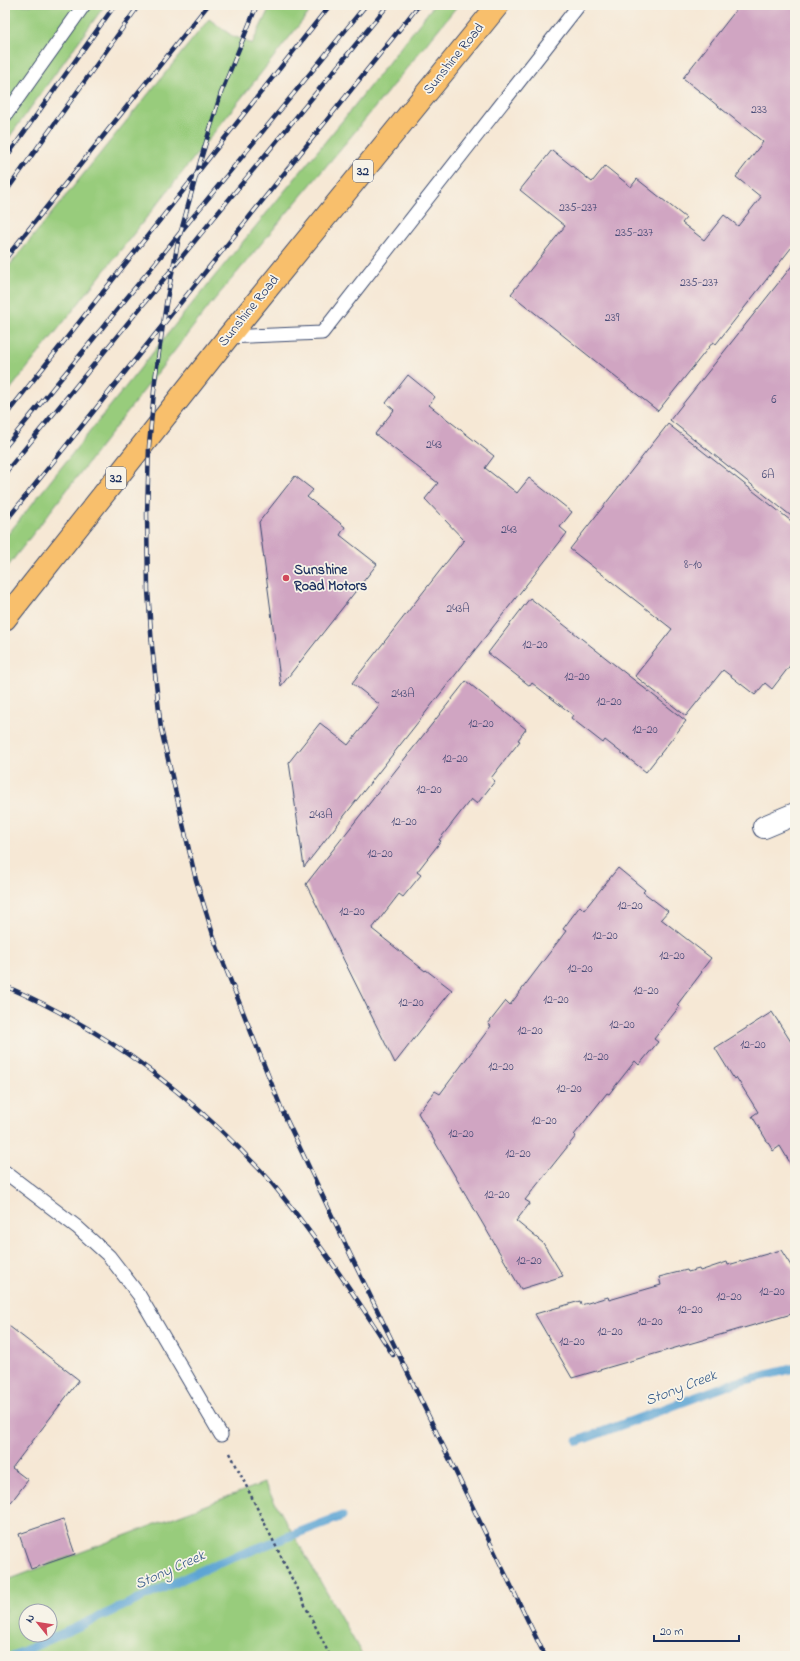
<svg xmlns="http://www.w3.org/2000/svg" width="800" height="1661" viewBox="0 0 800 1661" font-family="'Indie Flower',sans-serif">
<rect width="100%" height="100%" fill="#f7f3e8"/>
<filter id="ink" filterUnits="userSpaceOnUse"><feTurbulence type="fractalNoise" baseFrequency=".025" numOctaves="2"/><feDisplacementMap in="SourceGraphic" scale="8" xChannelSelector="R" yChannelSelector="G"/><feConvolveMatrix kernelMatrix="1 2 1 2 8 2 1 2 1" color-interpolation-filters="sRGB"/></filter>
<filter id="wash" filterUnits="userSpaceOnUse"><feTurbulence type="fractalNoise" baseFrequency=".012" numOctaves="4" result="noise"/><feDisplacementMap in="SourceGraphic" scale="16" xChannelSelector="R" yChannelSelector="G"/><feGaussianBlur stdDeviation="0.9" result="paint"/><feColorMatrix in="noise" values="0 0 0 0 0 0 0 0 0 0 0 0 0 0 0 0 0 1.4 0 .05"/><feComposite in="paint" operator="in"/></filter>
<g filter="url(#wash)">
<rect width="100%" height="100%" fill="#f6e8d5"/>
<g fill="#98cc7c" stroke="#5a7e6d" fill-rule="evenodd">
<polygon points="5,5 105,5 5,143"/>
<polygon points="271,5 315,5 5,396 5,271 209,19 235,38 236,37 252,44"/>
<polygon points="434,5 458,5 358,128 210,305 5,570 5,538 182,316 343,120"/>
<path d="M264,1483l99,173h-358v-75zM26,1611h24v24h-24z"/>
</g>
<g fill="none" stroke-linecap="round" stroke-linejoin="round">
<g stroke="#5da5d4" stroke-width="9">
<polyline points="578,1441 734,1383 795,1368"/>
<polyline points="13,1656 216,1564 342,1516"/>
</g>
</g>
<g id="blocks">
<g fill="#d0a5c2">
<polygon points="740,5 795,5 795,243 716,344 713,342 658,411 511,294 565,226 520,190 552,150 592,182 605,166 631,187 637,179 686,218 682,223 704,240 724,215 738,226 761,197 736,177 763,142 683,78"/>
<polygon points="795,262 795,519 670,420"/>
<polygon points="408,375 435,397 429,405 494,456 485,468 517,493 529,478 572,512 560,527 567,533 304,867 289,762 320,723 348,745 380,705 352,683 464,540 425,499 438,483 375,434 394,410 386,403"/>
<polygon points="668,424 795,524 795,659 772,689 765,683 755,695 723,670 686,716 635,676 672,629 570,549"/>
<polygon points="295,476 313,490 307,497 345,527 340,535 377,564 281,686 259,522"/>
<polygon points="530,598 686,721 646,772 605,740 603,743 571,718 573,715 541,690 532,683 530,686 488,653"/>
<polygon points="466,681 526,729 518,740 520,741 491,778 495,781 477,804 471,799 439,840 441,841 417,872 421,875 403,897 399,894 372,929 425,971 426,970 452,990 395,1063 306,884"/>
<polygon points="618,868 645,890 643,892 668,911 661,919 711,958 701,971 702,972 677,1005 679,1007 654,1039 658,1042 639,1065 635,1061 609,1094 607,1093 574,1135 576,1136 525,1200 530,1203 516,1221 543,1243 563,1276 521,1289 418,1113 435,1091 440,1094 491,1026 488,1024 506,1001 510,1005 566,931 563,929 580,906 584,910"/>
<polygon points="772,1012 795,1048 795,1171 780,1146 773,1151 752,1116 758,1112 736,1077 734,1079 715,1048"/>
<polygon points="781,1250 795,1272 795,1313 572,1378 535,1314 580,1301 581,1305 608,1297 609,1300 661,1285 659,1277 687,1270 688,1272 699,1269 700,1271 727,1262 728,1265"/>
<polygon points="5,1323 79,1380 12,1468 28,1480 5,1510"/>
<polygon points="63,1519 75,1554 31,1569 19,1534"/>
</g>
</g>
</g>
<g filter="url(#ink)">
<use href="#blocks" fill-opacity="0" stroke="#3c4b70" stroke-width="1"/>
<g fill="none" stroke-linecap="round" stroke-linejoin="round">
<defs>
<g id="service">
<polyline points="5,116 84,5"/>
<polyline points="228,337 322,333 579,5"/>
<polyline points="5,1172 77,1227 109,1256 139,1295 221,1435"/>
</g>
<polyline id="minor" points="764,827 795,814"/>
<polyline id="primary" points="5,619 228,337 498,5"/>
</defs>
<use href="#service" stroke="#3c4b70" stroke-width="15"/>
<use href="#minor" stroke="#3c4b70" stroke-width="24"/>
<use href="#primary" stroke="#3c4b70" stroke-width="24"/>
<polyline stroke="#3c4b70" stroke-width="2.5" stroke-dasharray="3 3" stroke-linecap="butt" points="230,1453 330,1656"/>
<use href="#service" stroke="#fff" stroke-width="13"/>
<use href="#minor" stroke="#fff" stroke-width="22"/>
<use href="#primary" stroke="#f8bf6c" stroke-width="22"/>
<defs>
<g id="rail">
<polyline points="257,5 221,93 200,162 178,242 166,304 155,380 149,446 147,514 148,590 152,646 161,729 196,880 216,944 282,1110 350,1254 545,1656"/>
<polyline points="5,159 115,5"/>
<polyline points="5,193 139,5"/>
<polyline points="5,259 208,5"/>
<polyline points="5,416 330,5"/>
<polyline points="5,447 366,5"/>
<polyline points="5,473 388,5"/>
<polyline points="5,522 419,5"/>
<path d="M5,986c89,38 169,96 237,165 9,10 20,20 29,31 45,55 84,113 122,173"/>
</g>
</defs>
<use href="#rail" stroke="#1b2f5e" stroke-width="4.5"/>
<use href="#rail" stroke="#f7f3e8" stroke-width="3" stroke-dasharray="9" stroke-linecap="butt"/>
</g>
</g>
<circle fill="#d1495b" stroke="#f7f3e8" stroke-width="1.5" cx="286" cy="578" r="4"/>
<g text-anchor="middle" dominant-baseline="central" stroke-width="3.5" stroke-linejoin="round" paint-order="stroke">
<g font-size="12" fill="#484c77">
<text x="759" y="110">233</text>
<text x="578" y="208">235-237</text>
<text x="634" y="233">235-237</text>
<text x="699" y="283">235-237</text>
<text x="612" y="318">239</text>
<text x="774" y="400">6</text>
<text x="434" y="445">243</text>
<text x="768" y="475">6A</text>
<text x="509" y="530">243</text>
<text x="693" y="565">8-10</text>
<text x="458" y="609">243A</text>
<text x="535" y="645">12-20</text>
<text x="577" y="677">12-20</text>
<text x="403" y="694">243A</text>
<text x="609" y="702">12-20</text>
<text x="481" y="724">12-20</text>
<text x="645" y="730">12-20</text>
<text x="455" y="759">12-20</text>
<text x="429" y="790">12-20</text>
<text x="321" y="815">243A</text>
<text x="404" y="822">12-20</text>
<text x="380" y="854">12-20</text>
<text x="630" y="906">12-20</text>
<text x="352" y="912">12-20</text>
<text x="605" y="936">12-20</text>
<text x="672" y="956">12-20</text>
<text x="580" y="969">12-20</text>
<text x="646" y="991">12-20</text>
<text x="556" y="1000">12-20</text>
<text x="411" y="1003">12-20</text>
<text x="622" y="1025">12-20</text>
<text x="530" y="1031">12-20</text>
<text x="753" y="1045">12-20</text>
<text x="596" y="1057">12-20</text>
<text x="501" y="1067">12-20</text>
<text x="569" y="1089">12-20</text>
<text x="544" y="1121">12-20</text>
<text x="461" y="1134">12-20</text>
<text x="518" y="1154">12-20</text>
<text x="497" y="1195">12-20</text>
<text x="529" y="1261">12-20</text>
<text x="772" y="1292">12-20</text>
<text x="729" y="1297">12-20</text>
<text x="690" y="1310">12-20</text>
<text x="650" y="1322">12-20</text>
<text x="610" y="1332">12-20</text>
<text x="572" y="1342">12-20</text>
</g>
<g fill="#f7f3e8" stroke="#5d6a87" stroke-width="1">
<rect x="353" y="160" width="20" height="22" rx="3"/>
<rect x="106" y="467" width="20" height="22" rx="3"/>
</g>
<g font-size="13" font-weight="bold" fill="#1b2f5e">
<text x="363" y="171">32</text>
<text x="116" y="478">32</text>
</g>
<g font-size="14" fill="#1b2f5e" stroke="#f7f3e8">
<text transform="translate(454 59) rotate(-51)">Sunshine Road</text>
<text transform="translate(249 311) rotate(-51)">Sunshine Road</text>
</g>
<g font-size="14" font-weight="bold" fill="#1b2f5e" stroke="#f7f3e8" text-anchor="start">
<text x="294" y="570">Sunshine<tspan x="294" dy="16">Road Motors</tspan></text>
</g>
<g font-size="15" font-style="italic" fill="#325887" stroke="#f7f3e8">
<text transform="translate(681 1388) rotate(-21)">Stony Creek</text>
<text transform="translate(170 1570) rotate(-24)">Stony Creek</text>
</g>
</g>
<rect width="800" height="1661" fill="none" stroke="#f7f3e8" stroke-width="20"/>
<g transform="translate(38 1623) rotate(300)"><circle r="19" fill="#f7f3e8" stroke="#9fa5b1"/>
<path d="M0-3L7 15L0 10L-7 15Z" fill="#d1495b"/>
<text y="-6" font-size="11" font-weight="bold" text-anchor="middle" fill="#1b2f5e">N</text>
</g>
<path d="M654 1635v6h85v-6" fill="none" stroke="#1b2f5e" stroke-width="2"/>
<text x="660" y="1635" font-size="12" fill="#1b2f5e" stroke="#f7f3e8" stroke-width="3" paint-order="stroke">20 m</text>
</svg>
